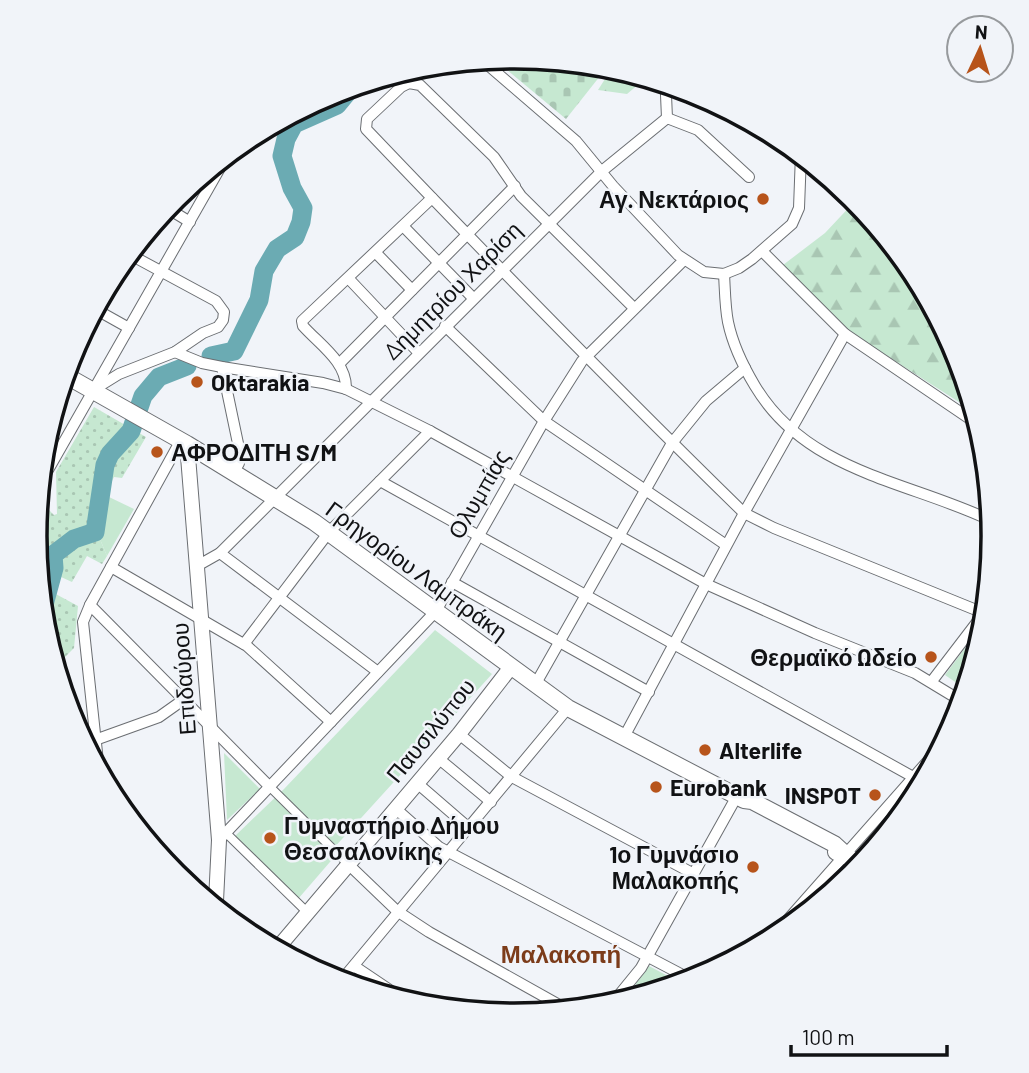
<svg xmlns="http://www.w3.org/2000/svg" width="1029" height="1073" viewBox="0 0 1029 1073" font-family="Barlow,sans-serif">
<defs>
<pattern id="grass-dots" width="8" height="8" patternUnits="userSpaceOnUse" patternTransform="scale(1.75)"><rect width="8" height="8" fill="#c6e8d1"/><path d="M2 2h.1M6 6h.1" fill="none" stroke="#a9c6b3" stroke-width="1.8" stroke-linecap="round"/></pattern>
<pattern id="forest-firs" width="22" height="20" patternUnits="userSpaceOnUse" patternTransform="scale(1.75)"><rect width="22" height="20" fill="#c6e8d1"/><path d="M5 1l3.5 6h-7zM16 11l3.5 6h-7z" fill="#a9c6b3"/></pattern>
<pattern id="cemetery-stones" width="16" height="16" patternUnits="userSpaceOnUse" patternTransform="scale(1.75)"><rect width="16" height="16" fill="#c6e8d1"/><path d="M2 7V4a2 2 0 0 1 4 0v3zM10 15v-3a2 2 0 0 1 4 0v3z" fill="#a9c6b3"/></pattern>
</defs>
<rect width="100%" height="100%" fill="#f1f4f9"/>
<path fill="url(#grass-dots)" d="M94,407l52,30 -24,41 -8,-1 -8,16 5,9 -14,30 10,24 -5,8 -15,-8 -15,26 -11,-5 -9,15 26,14 -4,42 -19,19c-3,-13 -8,-25 -11,-38 -5,-25 -15,-105 -2,-126l12,12 3,-1 -1,-42z"/>
<g fill="url(#forest-firs)">
<polygon points="612,68 613,68 646,78 627,94 598,90"/>
<polygon points="856,200 913,270 958,353 976,413 853,334 783,265 825,233"/>
</g>
<polygon fill="url(#cemetery-stones)" points="515,57 608,66 566,119 494,59"/>
<g fill="#c6e8d1">
<polygon points="109,497 134,509 107,556 97,532"/>
<polygon points="983,624 985,630 967,690 945,675"/>
<polygon points="435,630 492,674 332,850 336,855 298,899 235,836 284,789"/>
<polygon points="224,753 260,789 227,820"/>
<polygon points="649,966 683,984 622,1003"/>
</g>
<g fill="none" stroke-linecap="round" stroke-linejoin="round">
<g stroke="#6babb3" stroke-width="19">
<polyline points="211,356 234,351 259,300 264,271 277,249 295,237 301,222 303,208 292,188 282,156 286,139 294,124 337,105 351,88"/>
<polyline points="42,612 54,568 53,555 74,539 95,532 105,465 110,454 131,431 143,396 159,377 187,366"/>
</g>
<defs>
<g id="pedestrian">
<polyline points="270,787 348,864"/>
<polyline points="226,833 307,912"/>
</g>
<g id="minor">
<polyline points="482,60 576,141 613,186 678,255 704,272 724,274 739,268 752,259 792,224 799,208 801,154"/>
<polyline points="667,118 666,95 668,85"/>
<polyline points="167,208 190,222"/>
<polyline points="403,226 473,298"/>
<polyline points="762,251 845,334 979,425"/>
<polyline points="376,253 412,290"/>
<path d="M724,274c1,16 1,33 4,48 5,24 15,44 27,64 52,87 154,95 237,135"/>
<polyline points="349,279 418,352"/>
<path d="M634,308l-113,-112 -27,-39 -74,-72 -11,-2 -8,4 -34,32 -1,10c124,130 249,258 378,384l30,15 212,86"/>
<polyline points="95,309 129,328"/>
<polyline points="445,326 544,421 726,545"/>
<polyline points="175,352 202,363 222,367 323,383 346,389 430,431 706,584 815,633 915,673 963,702"/>
<polyline points="339,364 515,186"/>
<polyline points="222,367 240,453 239,463 234,472"/>
<polyline points="98,387 119,374 175,352 203,333 218,327 223,320 224,312 216,301 129,254"/>
<path d="M346,389c1,-27 -26,-44 -43,-63l-1,-5 130,-123"/>
<polyline points="380,481 924,783"/>
<polyline points="40,484 228,154"/>
<polyline points="220,553 378,672"/>
<polyline points="197,566 220,553 602,171 667,118 698,130 749,177"/>
<polyline points="111,567 247,646 331,722"/>
<polyline points="452,582 649,692"/>
<polyline points="90,605 270,787"/>
<polyline points="244,644 329,532 430,431"/>
<polyline points="932,681 984,613"/>
<polyline points="535,685 672,443 706,401 745,368"/>
<polyline points="459,734 512,777 694,874"/>
<polyline points="624,737 744,513 845,334"/>
<polyline points="95,740 159,717 183,700"/>
<polyline points="438,758 491,802"/>
<polyline points="99,771 83,622 90,605 181,440"/>
<polyline points="417,783 469,828"/>
<polyline points="395,808 439,847 694,981"/>
<polyline points="219,840 436,611 544,421 582,361 684,260"/>
<polyline points="348,864 397,911 429,932 570,1011"/>
<polyline points="768,942 949,737"/>
<polyline points="354,966 409,1003"/>
<polyline points="340,982 568,708"/>
<polyline points="610,1006 641,968 737,796"/>
</g>
<g id="tertiary">
<polyline points="187,444 219,840 216,901 218,910"/>
<polyline points="276,950 459,734 511,667"/>
</g>
<g id="secondary">
<polyline points="65,375 187,444 314,522 568,708 744,800 752,801 834,844 846,855"/>
<polyline points="836,852 863,864"/>
</g>
</defs>
<use href="#pedestrian" stroke="#6b6e72" stroke-width="10"/>
<use href="#minor" stroke="#6b6e72" stroke-width="12"/>
<use href="#tertiary" stroke="#6b6e72" stroke-width="16"/>
<use href="#secondary" stroke="#6b6e72" stroke-width="18"/>
<use href="#pedestrian" stroke="#fff" stroke-width="8"/>
<use href="#minor" stroke="#fff" stroke-width="10"/>
<use href="#tertiary" stroke="#fff" stroke-width="14"/>
<use href="#secondary" stroke="#fff" stroke-width="16"/>
</g>
<g fill="#b7541b" stroke="#f1f4f9" stroke-width="2.5">
<circle cx="763" cy="199" r="7"/>
<circle cx="197" cy="382" r="7"/>
<circle cx="157" cy="452" r="7"/>
<circle cx="931" cy="657" r="7"/>
<circle cx="705" cy="750" r="7"/>
<circle cx="656" cy="787" r="7"/>
<circle cx="875" cy="795" r="7"/>
<circle cx="270" cy="838" r="7"/>
<circle cx="753" cy="867" r="7"/>
</g>
<g text-anchor="middle" dominant-baseline="central" stroke-width="5" stroke-linejoin="round" paint-order="stroke">
<g font-size="23" font-weight="bold" fill="#111214" stroke="#f1f4f9" text-anchor="start">
<text x="749" y="199" text-anchor="end">Αγ. Νεκτάριος</text>
<text x="211" y="382">Oktarakia</text>
<text x="171" y="452">ΑΦΡΟΔΙΤΗ S/M</text>
<text x="917" y="657" text-anchor="end">Θερμαϊκό Ωδείο</text>
<text x="719" y="750">Alterlife</text>
<text x="670" y="787">Eurobank</text>
<text x="861" y="795" text-anchor="end">INSPOT</text>
<text x="284" y="825">Γυμναστήριο Δήμου<tspan x="284" dy="26">Θεσσαλονίκης</tspan></text>
<text x="739" y="854" text-anchor="end">1ο Γυμνάσιο<tspan x="739" dy="26">Μαλακοπής</tspan></text>
</g>
<g font-size="23" fill="#111214" stroke="#f1f4f9">
<text transform="translate(452 290) rotate(-45)">Δημητρίου Χαρίση</text>
<text transform="translate(478 494) rotate(-60)">Ολυμπίας</text>
<text transform="translate(417 570) rotate(36)">Γρηγορίου Λαμπράκη</text>
<text transform="translate(183 679) rotate(-94)">Επιδαύρου</text>
<text transform="translate(430 730) rotate(-51)">Παυσιλύπου</text>
</g>
<g font-size="24" font-weight="bold" fill="#7c3c1a" stroke="#f1f4f9">
<text x="561" y="953">Μαλακοπή</text>
</g>
</g>
<path d="M0 0H1029V1073H0ZM47 536a467 467 0 1 1 934 0a467 467 0 1 1-934 0Z" fill="#f1f4f9" fill-rule="evenodd"/>
<path fill="none" stroke="#111214" stroke-width="3.5" d="M47 536a467 467 0 1 1 934 0a467 467 0 1 1-934 0Z"/>
<g transform="translate(980 49) rotate(4)"><circle r="33" fill="#f1f4f9" stroke="#979a9d" stroke-width="2"/>
<path d="M0-5L12 26L0 18L-12 26Z" fill="#b7541b"/>
<text y="-10" font-size="19" font-weight="bold" text-anchor="middle" fill="#111214">N</text>
</g>
<path d="M791 1045v10h156v-10" fill="none" stroke="#111214" stroke-width="3.5"/>
<text x="802" y="1045" font-size="21" fill="#111214" stroke="#f1f4f9" stroke-width="5" paint-order="stroke">100 m</text>
</svg>
